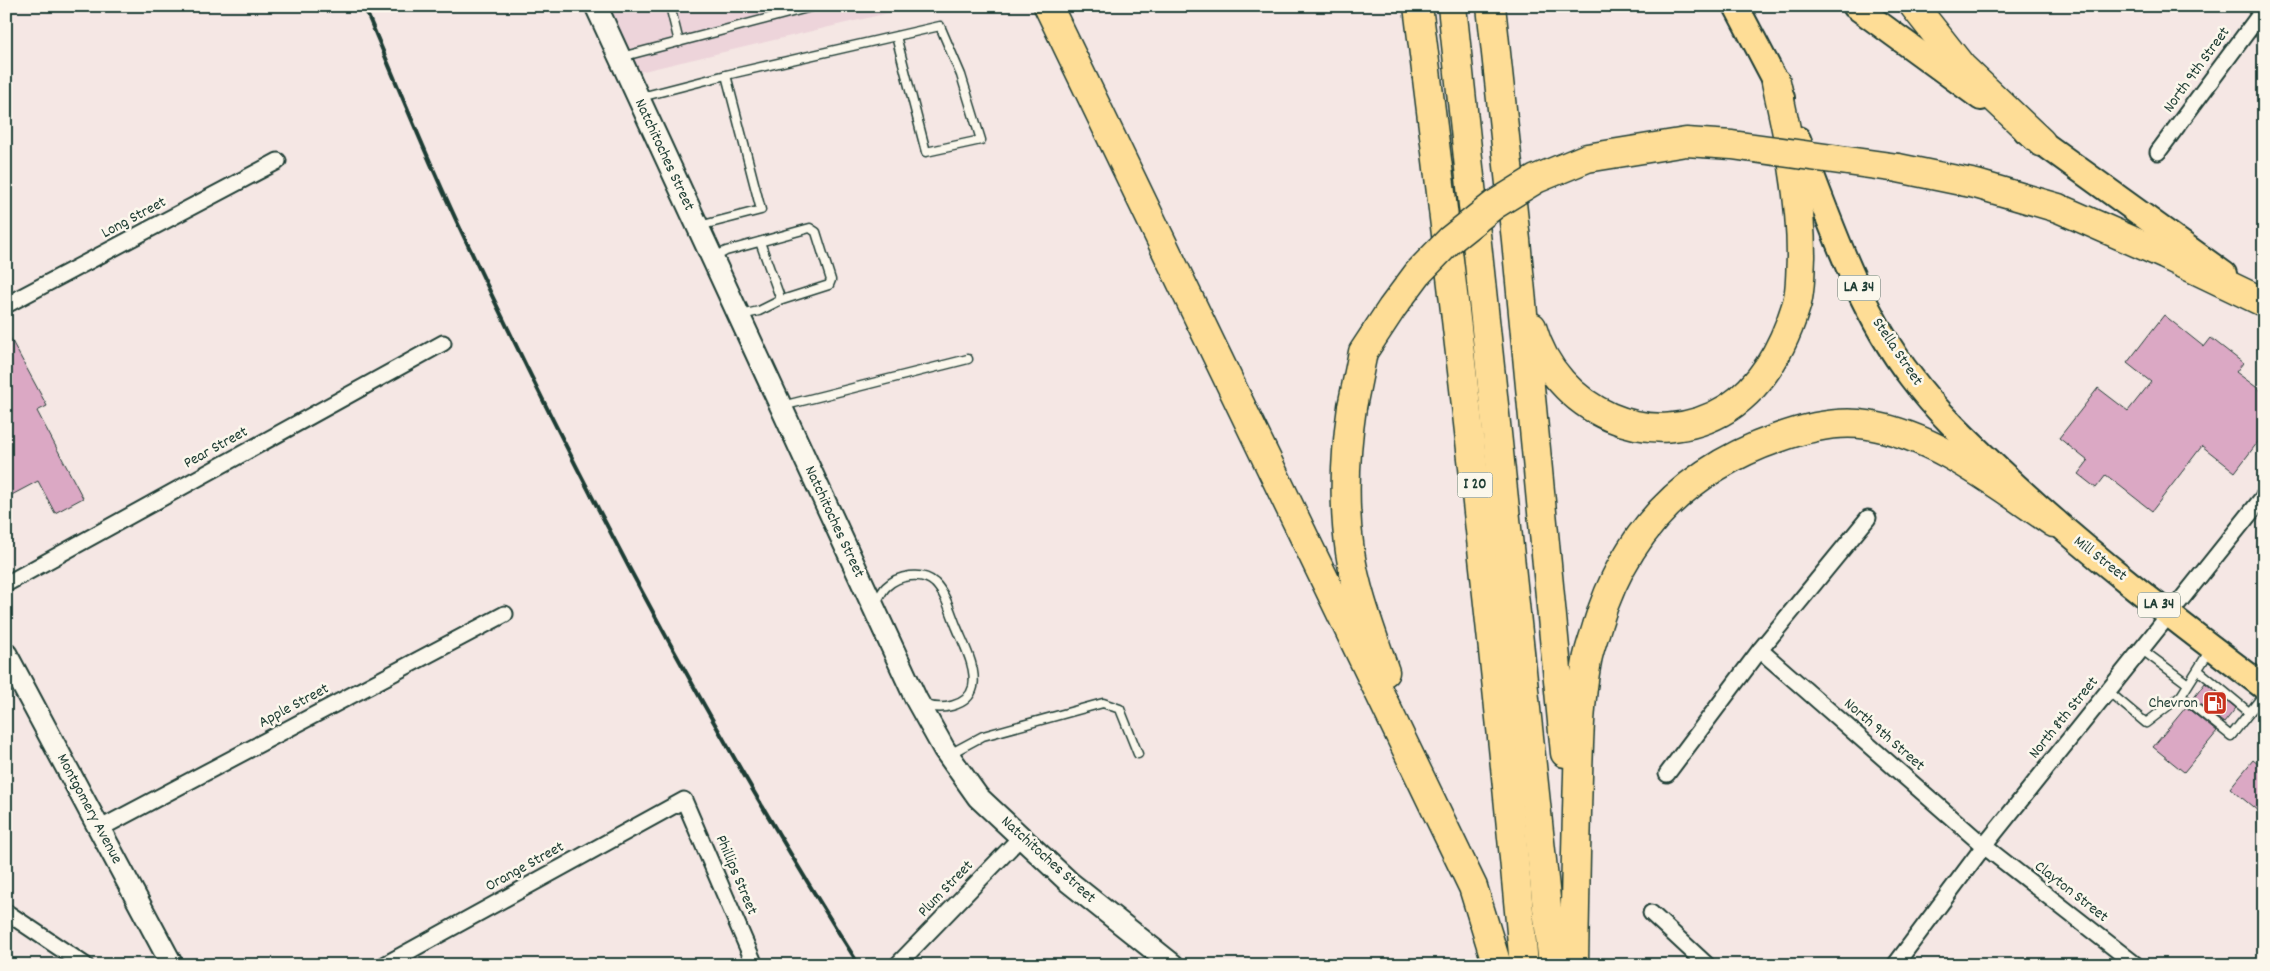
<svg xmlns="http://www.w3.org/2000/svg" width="2270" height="971" viewBox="0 0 2270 971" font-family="Dekko,sans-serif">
<rect width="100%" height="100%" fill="#f5e7e4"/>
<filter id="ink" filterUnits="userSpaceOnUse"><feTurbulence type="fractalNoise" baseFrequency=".02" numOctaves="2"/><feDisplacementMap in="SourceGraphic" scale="10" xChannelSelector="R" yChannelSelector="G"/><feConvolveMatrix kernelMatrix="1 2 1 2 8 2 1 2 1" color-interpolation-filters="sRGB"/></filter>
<g filter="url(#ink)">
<polygon fill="#edd4da" points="604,6 918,6 635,73"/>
<g fill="#dba8c4" stroke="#1f3d34">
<polygon points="2164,315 2204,347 2211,338 2243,363 2236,372 2264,393 2264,434 2235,472 2202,446 2152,511 2106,475 2096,488 2078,474 2088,461 2059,438 2098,388 2128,411 2151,382 2127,363"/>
<polygon points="6,330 47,406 37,411 83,498 55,513 38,481 6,498"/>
<polygon points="2205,683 2236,708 2224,723 2193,699"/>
<polygon points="2186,707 2217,732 2184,772 2153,747"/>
<polygon points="2253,760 2264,769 2264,816 2230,788"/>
</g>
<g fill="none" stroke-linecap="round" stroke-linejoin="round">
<defs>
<g id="lane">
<polyline points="670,6 679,42"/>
<polyline points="621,57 815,6"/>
<polyline points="641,97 726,75"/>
<polyline points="699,226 761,210 726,75 940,26 961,75 981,140 926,152 896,36"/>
<polyline points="760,242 781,300"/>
<polyline points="713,258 726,251 810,228 816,232 831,280 829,285 779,301 759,311 741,315"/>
<polyline points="782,406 968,359"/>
<path d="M876,603c3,-5 6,-12 10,-16 12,-12 36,-16 49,-4 11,11 16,31 22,45 7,17 20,40 16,59 -5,20 -33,24 -49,17"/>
<polyline points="2141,649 2188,684"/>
<polyline points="2210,650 2181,696 2231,736 2264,694"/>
<polyline points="2198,670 2249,712"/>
<polyline points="2108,691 2146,723 2181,696"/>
<polyline points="954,759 957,750 983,736 1103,703 1120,709 1138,754"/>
</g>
<g id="street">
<polyline points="2158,152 2264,9"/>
<polyline points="6,305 278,161"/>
<polyline points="6,584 443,343"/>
<polyline points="1760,650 1984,846 2136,965"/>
<polyline points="1667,774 1760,650 1868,518"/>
<polyline points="99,829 505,614"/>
<polyline points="6,912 85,965"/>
<polyline points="1651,913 1707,965"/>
<polyline points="898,964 1020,838"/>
<polyline points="384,965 684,800 755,965"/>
<polyline points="1895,965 1984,846 2264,496"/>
</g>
<g id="secondary">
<polyline points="596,6 916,699 944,749 978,797 1069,882 1173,965"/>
<polyline points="6,654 172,965"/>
</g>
<g id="primary">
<polyline points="1736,6 1776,82 1782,98"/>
<polyline points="1855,6 1981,98"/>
<polyline points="2026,131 2224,274"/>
<path d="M1798,139c31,79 60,170 113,238 26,35 58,65 90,95 82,78 173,147 263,215"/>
</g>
<g id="highway">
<polyline points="1048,6 1473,887 1497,965"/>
<path d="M1418,6c40,319 77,639 106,959"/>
<polyline points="1452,6 1553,965"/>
<polyline points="1491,6 1516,240 1565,753"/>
<polyline points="1914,6 1962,67 2041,142"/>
<polyline points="1898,168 1976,184 2058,208 2165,255 2261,301"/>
<path d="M1532,327c23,84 120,129 196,81 35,-23 56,-63 68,-102 5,-14 4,-34 5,-49 0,-61 -12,-116 -25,-175"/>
<path d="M1352,407c-7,47 -9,97 -2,145 6,41 22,81 35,120"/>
<path d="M1574,965c1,-63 2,-126 4,-189 1,-38 2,-78 9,-115 2,-12 7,-24 10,-35 28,-94 89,-156 181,-188 27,-10 61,-18 90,-13 69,11 129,60 186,98"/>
</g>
</defs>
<use href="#lane" stroke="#1f3d34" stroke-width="11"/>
<use href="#street" stroke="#1f3d34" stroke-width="19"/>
<use href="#secondary" stroke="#1f3d34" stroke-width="25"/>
<use href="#primary" stroke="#1f3d34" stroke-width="28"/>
<use href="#highway" stroke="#1f3d34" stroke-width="31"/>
<use href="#lane" stroke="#fbf7ec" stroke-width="8"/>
<use href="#street" stroke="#fbf7ec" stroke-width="15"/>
<use href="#secondary" stroke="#fbf7ec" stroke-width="21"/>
<use href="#primary" stroke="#fedd96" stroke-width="24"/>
<use href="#highway" stroke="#fedd96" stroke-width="28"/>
<path stroke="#1f3d34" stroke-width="4" d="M364,6c34,80 66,161 104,239 116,247 245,489 391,720"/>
<defs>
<polyline id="highway-bridge" points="1352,407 1363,352 1392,308 1418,273 1450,240 1494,205 1536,179 1587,158 1686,142 1732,145 1898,168"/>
</defs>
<use href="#highway-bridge" stroke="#1f3d34" stroke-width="31" stroke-linecap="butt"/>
<use href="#highway-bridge" stroke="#fedd96" stroke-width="28"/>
</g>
</g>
<defs>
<symbol id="fuel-square" viewBox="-11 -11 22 22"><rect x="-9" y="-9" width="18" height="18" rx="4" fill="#c8321e" stroke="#fbf7ec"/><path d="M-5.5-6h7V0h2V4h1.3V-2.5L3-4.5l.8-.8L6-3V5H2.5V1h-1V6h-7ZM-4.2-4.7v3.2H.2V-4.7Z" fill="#fff"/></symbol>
</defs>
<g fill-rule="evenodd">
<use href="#fuel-square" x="2201" y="689" width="28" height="28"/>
</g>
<g text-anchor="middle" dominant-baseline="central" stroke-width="5" stroke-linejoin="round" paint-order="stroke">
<g fill="#fbf7ec" stroke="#61756b" stroke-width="1">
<rect x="1838" y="275.5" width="42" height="25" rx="4"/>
<rect x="1457.5" y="472.5" width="35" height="25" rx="4"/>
<rect x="2138" y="592.5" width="42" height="25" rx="4"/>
</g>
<g font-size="15" font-weight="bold" fill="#1f3d34">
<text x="1859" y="288">LA 34</text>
<text x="1475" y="485">I 20</text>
<text x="2159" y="605">LA 34</text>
</g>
<g font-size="16" fill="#1f3d34" stroke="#fbf7ec">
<text transform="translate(2197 70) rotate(-54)">North 9th Street</text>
<text transform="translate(664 155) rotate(65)">Natchitoches Street</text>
<text transform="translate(134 218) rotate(-28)">Long Street</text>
<text transform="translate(1897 352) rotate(56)">Stella Street</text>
<text transform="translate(216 448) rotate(-29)">Pear Street</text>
<text transform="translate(834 522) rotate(65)">Natchitoches Street</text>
<text transform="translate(2100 559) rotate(38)">Mill Street</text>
<text transform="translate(294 706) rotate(-28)">Apple Street</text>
<text transform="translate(2064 718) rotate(-51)">North 8th Street</text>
<text transform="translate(1884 735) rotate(41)">North 9th Street</text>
<text transform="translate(89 809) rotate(62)">Montgomery Avenue</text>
<text transform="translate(1048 860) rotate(42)">Natchitoches Street</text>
<text transform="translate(525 867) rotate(-29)">Orange Street</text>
<text transform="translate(736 875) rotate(67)">Phillips Street</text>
<text transform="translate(946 889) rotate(-46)">Plum Street</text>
<text transform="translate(2071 892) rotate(38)">Clayton Street</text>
</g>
<g font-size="16" fill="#1f3d34" stroke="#fbf7ec" text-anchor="end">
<text x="2198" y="703">Chevron</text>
</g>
</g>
<rect width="2270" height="971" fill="none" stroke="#fbf7ec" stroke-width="25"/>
<rect x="12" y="12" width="2245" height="946" fill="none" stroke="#1f3d34" stroke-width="2" filter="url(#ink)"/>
</svg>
